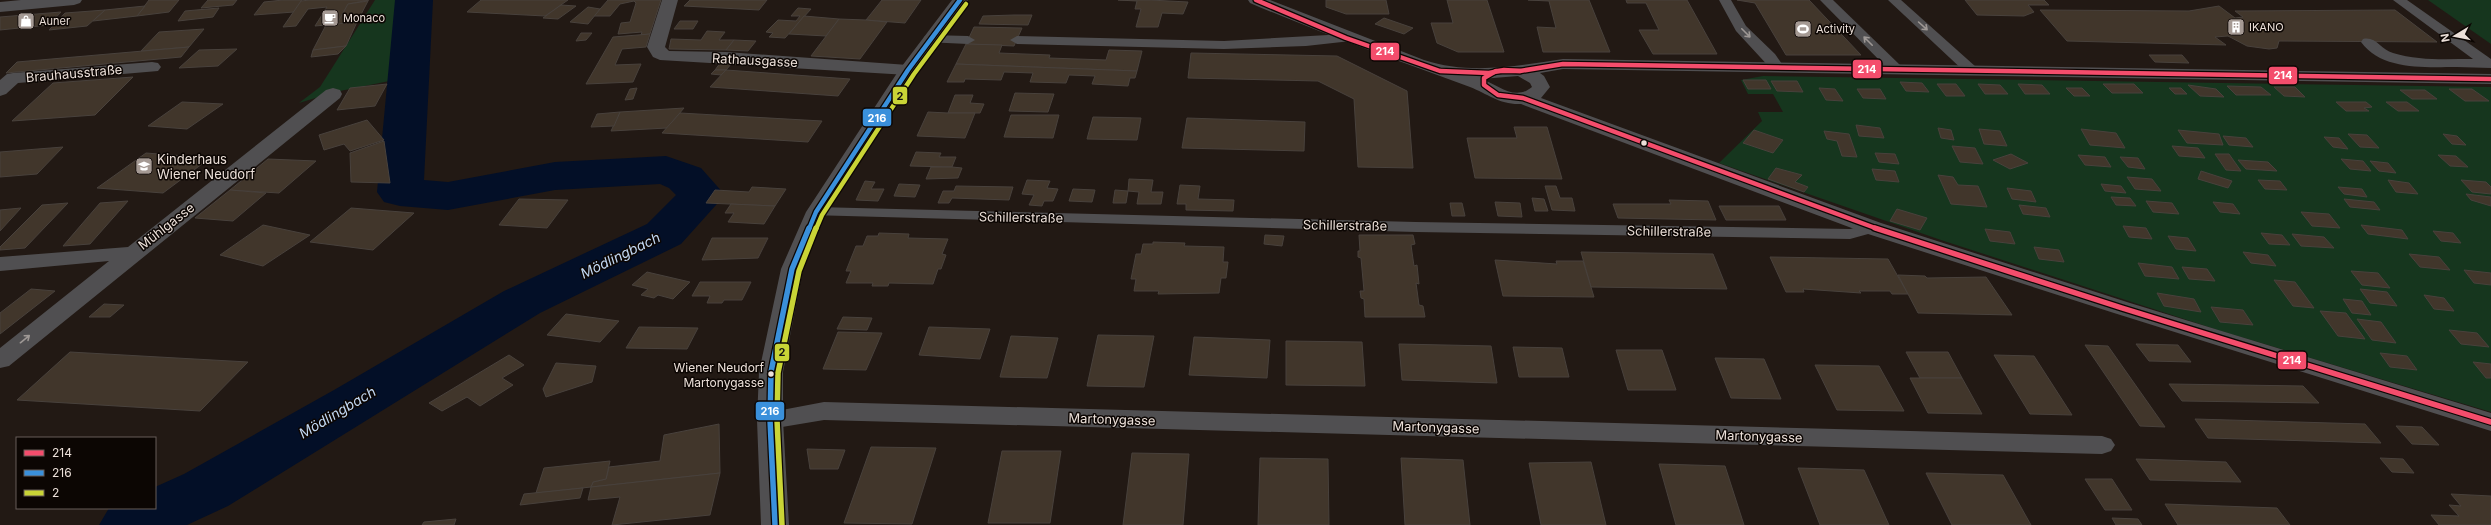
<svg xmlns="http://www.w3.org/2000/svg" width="2491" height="525" viewBox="0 0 2491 525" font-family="Inter,sans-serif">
<rect width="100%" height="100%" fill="#221914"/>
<g fill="#16361e">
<polygon points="375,0 408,0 404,78 335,92 299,103 320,87"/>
<polygon points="2428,0 2491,0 2491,44"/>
<polygon points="1763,76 2491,87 2491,412 2221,331 1941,240 1719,163 1762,121 1758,112 1783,112 1773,94 1748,94 1741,80"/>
</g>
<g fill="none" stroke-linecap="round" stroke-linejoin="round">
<polygon fill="#030f27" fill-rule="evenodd" points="395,0 433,0 424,180 448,182 555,162 666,156 701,168 725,195 681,244 540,313 228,506 187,525 99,525 109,508 155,508 155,487 184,474 334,390 504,291 647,224 676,195 669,188 660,184 555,190 448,210 400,206 384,202 377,192"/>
</g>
<g fill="#41362b" stroke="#48413c">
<polygon points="149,0 179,0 169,12 137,16"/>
<polygon points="208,0 237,0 233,5 201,8"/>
<polygon points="283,0 302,0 294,12 254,15 264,2"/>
<polygon points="310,0 369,0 348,4 337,24 315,26 327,7 308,9 296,26 283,27 301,1"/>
<polygon points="481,0 568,0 545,16 467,12"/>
<polygon points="608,0 661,0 650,34 641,35 642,32 618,34 621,23 630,22 636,3 634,1 620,4 610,16 594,16"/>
<polygon points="690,0 767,0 759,10 684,6"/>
<polygon points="882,0 921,0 905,23 866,20"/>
<polygon points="1118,0 1150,0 1188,2 1183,14 1162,13 1158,27 1136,27 1141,9 1135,9 1137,1"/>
<polygon points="1326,0 1386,0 1389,14 1346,14 1326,7"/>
<polygon points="1447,0 1487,0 1504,52 1458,52 1437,43 1431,23 1453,23"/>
<polygon points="1528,0 1589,0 1610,52 1543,52 1537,27 1556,28 1549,1"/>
<polygon points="1626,0 1687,0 1717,54 1653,54 1639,30 1659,30 1646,3 1627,3"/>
<polygon points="1737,0 1809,0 1861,55 1786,55 1755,3"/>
<polygon points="1965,0 2044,0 2049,5 2028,5 2034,12 2024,16 1977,15"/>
<polygon points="368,1 357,22 337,24 348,4"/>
<polygon points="561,5 576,6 558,19 543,18"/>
<polygon points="145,6 137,16 93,21 105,10"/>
<polygon points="2219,6 2235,18 2243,17 2235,11 2395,10 2437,42 2279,41 2277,48 2269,49 2247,46 2228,36 2215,37 2226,45 2067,41 2040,10 2189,11"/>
<polygon points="588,7 600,9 588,24 570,22"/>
<polygon points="219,8 213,17 178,21 185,11"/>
<polygon points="798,8 811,9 785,38 769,37 773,33 766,32 778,20 796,21 800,16 791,16"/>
<polygon points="105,10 87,26 49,30 65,13"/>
<polygon points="61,12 49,25 0,30 0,17"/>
<polygon points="1014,15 1032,15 1028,25 979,24 983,16"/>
<polygon points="804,16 839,19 826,36 789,34"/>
<polygon points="1384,18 1413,28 1404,34 1375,24"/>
<polygon points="839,19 866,20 887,22 860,59 811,56"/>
<polygon points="680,21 698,21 693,29 674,29"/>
<polygon points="357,22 346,46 313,50 326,25"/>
<polygon points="974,27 1022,28 1014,46 966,44"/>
<polygon points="204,29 189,47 141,51 159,32"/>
<polygon points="707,31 725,32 719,40 734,40 726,50 669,49 671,39 701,40"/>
<polygon points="581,33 592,33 586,40 576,41"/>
<polygon points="650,34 646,47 622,49 615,65 641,64 633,82 586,84 613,37"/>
<polygon points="734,40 756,41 748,51 726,50"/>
<polygon points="966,44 1002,45 999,53 1050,55 1049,58 1106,60 1109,50 1142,51 1137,71 956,64"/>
<polygon points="346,46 338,54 311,57 313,50"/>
<polygon points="189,47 181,57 6,73 17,62"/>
<polygon points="237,49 218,66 179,68 199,50"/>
<polygon points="1191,53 1337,56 1407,91 1413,168 1358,167 1354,99 1318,81 1188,78"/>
<polygon points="2149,55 2182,55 2189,63 2155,62"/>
<polygon points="721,62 732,63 726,70 715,70"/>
<polygon points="956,64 1007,66 1137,71 1135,78 1130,78 1128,86 1092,84 1095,76 1069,75 1066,83 1030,82 1033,73 1004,72 1001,80 965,79 964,82 947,82"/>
<polygon points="715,70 726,70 721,75 711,74"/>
<polygon points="726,70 850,79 838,96 710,87"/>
<polygon points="133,77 95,115 12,121 53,83"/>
<polygon points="1743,80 1766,80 1771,89 1748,89"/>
<polygon points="1771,81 1797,81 1803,92 1777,91"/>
<polygon points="1900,82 1922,83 1929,92 1906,91"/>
<polygon points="387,84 375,106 337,110 350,88"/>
<polygon points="1937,84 1956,84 1965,96 1946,96"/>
<polygon points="1978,84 2000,85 2008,94 1985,94"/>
<polygon points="2018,84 2042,85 2050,94 2025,94"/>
<polygon points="2103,84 2134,84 2143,93 2112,93"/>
<polygon points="2188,85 2216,89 2224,97 2200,96"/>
<polygon points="2227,86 2261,87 2271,95 2236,95"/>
<polygon points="2274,87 2295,87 2305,97 2284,96"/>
<polygon points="637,88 633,99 625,100 630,89"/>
<polygon points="1819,88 1835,89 1843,101 1826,100"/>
<polygon points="2066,88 2082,88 2090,96 2074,96"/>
<polygon points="2169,88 2181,88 2187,94 2175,94"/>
<polygon points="1857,89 1880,89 1886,99 1863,98"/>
<polygon points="2449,89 2472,89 2489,101 2465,101"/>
<polygon points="2400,90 2425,90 2437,99 2412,99"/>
<polygon points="1015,93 1054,94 1048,112 1009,111"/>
<polygon points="955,95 973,95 970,103 984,104 980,113 948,113"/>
<polygon points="182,102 223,104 187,129 148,126"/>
<polygon points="2336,102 2366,102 2372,107 2364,108 2369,111 2346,111"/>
<polygon points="2386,102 2407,102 2419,111 2398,111"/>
<polygon points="684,108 667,128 611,131 620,112"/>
<polygon points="620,112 614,126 591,127 597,114"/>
<polygon points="928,112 948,113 975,113 965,138 917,136"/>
<polygon points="680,113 822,121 808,142 662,133"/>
<polygon points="1011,115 1059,115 1053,138 1004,137"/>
<polygon points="1093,117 1141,118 1137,140 1087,139"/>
<polygon points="1187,118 1305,122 1304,151 1182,148"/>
<polygon points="367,120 384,140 350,151 344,144 324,150 319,135"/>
<polygon points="1856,125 1880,128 1884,138 1859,136"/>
<polygon points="1514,127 1547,127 1562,179 1475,178 1467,138 1517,138"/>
<polygon points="1938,128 1951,130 1954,140 1941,138"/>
<polygon points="1979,129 2000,131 2007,146 1984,144"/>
<polygon points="2081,129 2116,133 2125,148 2090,145"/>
<polygon points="1754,130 1783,140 1773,153 1743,143"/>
<polygon points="2178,130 2219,134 2223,145 2187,143"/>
<polygon points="1824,131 1849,134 1857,157 1842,156 1837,141 1827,139"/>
<polygon points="2348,134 2367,135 2379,148 2360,147"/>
<polygon points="2443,134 2457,136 2466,145 2452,144"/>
<polygon points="2223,136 2246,138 2253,147 2229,145"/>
<polygon points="2324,137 2339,138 2348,149 2333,147"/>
<polygon points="384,141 390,183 351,182 350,153"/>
<polygon points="1952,146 1975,148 1983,164 1960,162"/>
<polygon points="2172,146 2198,148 2205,158 2179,156"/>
<polygon points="63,147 37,174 0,177 0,152"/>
<polygon points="916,152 941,153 939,157 956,157 952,167 910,166"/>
<polygon points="146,153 210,158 163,193 97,188"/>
<polygon points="1875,153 1895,154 1899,164 1879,162"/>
<polygon points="2011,154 2028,163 2010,169 1993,160"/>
<polygon points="2215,154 2229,154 2241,171 2226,170"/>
<polygon points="2078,155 2105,157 2111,167 2085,165"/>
<polygon points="2438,155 2456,156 2468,167 2450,166"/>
<polygon points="2120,157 2138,158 2145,169 2128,167"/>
<polygon points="268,159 316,161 279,193 230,190"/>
<polygon points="2341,159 2363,161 2371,171 2350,169"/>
<polygon points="2238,160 2268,162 2277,171 2246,169"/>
<polygon points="2370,161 2388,163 2396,173 2379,171"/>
<polygon points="931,167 952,167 962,168 958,178 926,179"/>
<polygon points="1776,168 1802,175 1795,182 1808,187 1804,192 1768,179"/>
<polygon points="1872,169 1895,171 1899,182 1876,180"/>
<polygon points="2201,171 2232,181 2228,188 2198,179"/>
<polygon points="1938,175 1953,177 1958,185 1978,186 1987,207 1951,204"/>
<polygon points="2127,177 2152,179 2161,191 2135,189"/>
<polygon points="1129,179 1153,180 1151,192 1163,192 1161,204 1137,204 1139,192 1128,191"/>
<polygon points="1027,180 1050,181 1047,188 1058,189 1053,201 1044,201 1042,206 1029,205 1034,195 1022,194"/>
<polygon points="2258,180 2280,181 2287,190 2265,189"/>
<polygon points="2388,180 2409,183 2418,194 2396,192"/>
<polygon points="2461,180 2486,182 2491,187 2491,194 2472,192"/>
<polygon points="865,181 875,182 871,189 884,189 878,201 856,200"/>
<polygon points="899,184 920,185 915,197 894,196"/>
<polygon points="2101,184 2121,186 2126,193 2105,191"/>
<polygon points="1180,185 1200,186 1198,199 1234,200 1233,211 1186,210 1186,204 1177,204"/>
<polygon points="956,186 1013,187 1009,200 952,198 949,203 938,203 943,191 954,191"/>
<polygon points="1545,186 1556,186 1560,198 1572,198 1575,211 1552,210"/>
<polygon points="752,187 786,189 775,206 706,203 715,190 749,192"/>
<polygon points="2338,187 2362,189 2367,197 2344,194"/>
<polygon points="2007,188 2031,191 2036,202 2012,199"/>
<polygon points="1073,189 1095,190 1092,202 1069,201"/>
<polygon points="230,190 266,193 233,221 195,218"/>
<polygon points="1115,190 1128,191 1126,203 1113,203"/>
<polygon points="2466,194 2491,197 2491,206 2471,200"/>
<polygon points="2111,197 2130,198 2136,206 2116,205"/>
<polygon points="1532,198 1544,199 1548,211 1535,211"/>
<polygon points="519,199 568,200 547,228 499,225"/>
<polygon points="2344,199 2374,202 2380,210 2350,207"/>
<polygon points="1669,200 1708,201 1716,220 1618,218 1613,204 1671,204"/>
<polygon points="128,201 90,244 63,246 100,203"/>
<polygon points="2146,201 2172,203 2179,214 2153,212"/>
<polygon points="1495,202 1520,203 1522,217 1498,216"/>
<polygon points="2213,202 2233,204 2240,214 2220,212"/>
<polygon points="68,203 25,248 0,250 0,247 42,205"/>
<polygon points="1450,203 1462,203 1465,216 1452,216"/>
<polygon points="731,204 775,206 764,224 728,222 734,213 725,213"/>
<polygon points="2019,205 2046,208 2050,217 2023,214"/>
<polygon points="1719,206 1779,206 1786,220 1726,220"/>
<polygon points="21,208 0,231 0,210"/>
<polygon points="351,208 414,213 373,250 310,242"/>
<polygon points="1897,209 1927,218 1920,230 1890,221"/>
<polygon points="2301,212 2329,214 2340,228 2312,226"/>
<polygon points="263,225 310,235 263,266 220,255"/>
<polygon points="2361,225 2402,230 2408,239 2368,234"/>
<polygon points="2123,226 2146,228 2152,239 2129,237"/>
<polygon points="1985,229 2010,232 2015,244 1990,241"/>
<polygon points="2433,231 2453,233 2461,243 2441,241"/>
<polygon points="879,233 909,234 908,238 948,239 942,254 946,255 941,269 938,269 933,284 889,283 888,286 872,286 873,283 846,283 851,271 846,271 856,246 863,246 867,236 878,236"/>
<polygon points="2261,233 2282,235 2290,245 2269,244"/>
<polygon points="2292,234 2324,237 2334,248 2301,246"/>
<polygon points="1265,235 1284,236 1282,246 1264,244"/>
<polygon points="1359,235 1413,235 1415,244 1411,245 1414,266 1417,265 1419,284 1416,283 1419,305 1423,306 1425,317 1365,317 1364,299 1361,298 1360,291 1364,291 1361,258 1358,257 1358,251 1360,251"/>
<polygon points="2168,236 2188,238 2196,251 2176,249"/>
<polygon points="712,238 768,238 758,258 702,260"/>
<polygon points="1153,242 1185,243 1184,246 1224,247 1223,262 1228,262 1226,278 1221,278 1219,293 1158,294 1159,291 1134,291 1136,279 1131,279 1136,254 1141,254 1143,244 1153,244"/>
<polygon points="2034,247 2059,250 2064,262 2039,259"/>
<polygon points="1581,252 1713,254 1727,289 1591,287"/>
<polygon points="2243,252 2268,255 2276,266 2251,263"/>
<polygon points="2409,254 2439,257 2450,270 2420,267"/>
<polygon points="1770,257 1888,259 1908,294 1892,294 1890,291 1859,291 1861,293 1803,289 1804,292 1786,292"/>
<polygon points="1495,260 1557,264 1556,261 1583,261 1594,297 1503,296"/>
<polygon points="2138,263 2172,267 2179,279 2145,276"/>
<polygon points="2182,267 2207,269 2215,281 2189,279"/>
<polygon points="2464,270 2491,273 2491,285 2474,283"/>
<polygon points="2351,271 2378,273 2390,288 2362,285"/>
<polygon points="647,272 690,282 673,299 658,295 654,298 641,295 648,289 632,285"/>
<polygon points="1898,275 1925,276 1927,278 1986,277 2012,315 1918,313"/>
<polygon points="2274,280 2295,282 2314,308 2293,306"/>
<polygon points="700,282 751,282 742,300 724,300 722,303 707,303 710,296 692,296"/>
<polygon points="31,289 55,291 0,334 0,313"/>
<polygon points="2360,289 2387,292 2397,306 2370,303"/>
<polygon points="2157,293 2194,299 2201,312 2164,306"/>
<polygon points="2424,295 2444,298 2454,311 2434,309"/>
<polygon points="2343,299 2362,301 2371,315 2352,313"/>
<polygon points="104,304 124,305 110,317 89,317"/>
<polygon points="2211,307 2243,310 2253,325 2220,322"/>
<polygon points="2320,311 2346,313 2365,339 2338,336"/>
<polygon points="566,314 619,321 600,342 547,335"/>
<polygon points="843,317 872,318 867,330 837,329"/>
<polygon points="2357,319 2381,322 2396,343 2372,340"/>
<polygon points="639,327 698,328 687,349 626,348"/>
<polygon points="929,327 990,329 980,359 919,355"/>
<polygon points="2449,330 2477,333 2489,347 2461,344"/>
<polygon points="838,332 882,333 866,370 823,369"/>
<polygon points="1098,335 1154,336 1144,387 1087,386"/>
<polygon points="1011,336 1058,338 1047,378 1000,377"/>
<polygon points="1194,337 1270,340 1267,378 1189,375"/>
<polygon points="1286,341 1362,342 1365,386 1286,385"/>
<polygon points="1399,344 1491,346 1497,383 1402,380"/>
<polygon points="2136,344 2178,345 2191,362 2149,361"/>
<polygon points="2085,345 2108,346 2165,427 2140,426"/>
<polygon points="1513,347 1562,348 1569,377 1519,377"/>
<polygon points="1616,350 1662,350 1676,390 1628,390"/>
<polygon points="70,352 248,362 200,411 17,400"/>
<polygon points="1906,352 1948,352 1962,378 1920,378"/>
<polygon points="2380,353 2407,356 2417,370 2390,367"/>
<polygon points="509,355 524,365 502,378 513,385 480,406 467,397 442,411 429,403"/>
<polygon points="1994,355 2034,356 2072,415 2030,414"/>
<polygon points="1715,358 1764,359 1781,399 1731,398"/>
<polygon points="2473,362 2491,364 2491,378 2486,378"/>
<polygon points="556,363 596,366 592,382 546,397 543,389"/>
<polygon points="1815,365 1879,366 1904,411 1837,410"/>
<polygon points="1910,378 1962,378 1982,414 1928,413"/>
<polygon points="2169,384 2303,386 2319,403 2182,401"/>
<polygon points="2195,419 2365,424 2381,443 2208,438"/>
<polygon points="719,424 720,473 591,487 593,482 606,479 609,467 660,461 664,435"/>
<polygon points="2396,426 2422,427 2439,445 2412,444"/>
<polygon points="871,447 936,448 912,524 844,523"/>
<polygon points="807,449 845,450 838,469 810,469"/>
<polygon points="1002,451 1061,451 1050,523 988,523"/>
<polygon points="1132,453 1189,454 1183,525 1123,525"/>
<polygon points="1260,458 1328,459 1329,525 1258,525"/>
<polygon points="1401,458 1463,460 1470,525 1405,525"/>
<polygon points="2380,458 2403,459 2414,473 2392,472"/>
<polygon points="2136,459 2226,462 2241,482 2150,480"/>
<polygon points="610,461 606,479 593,482 591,487 536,493 544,468"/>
<polygon points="1591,462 1606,525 1541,525 1529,463"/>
<polygon points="1659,464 1725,466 1744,525 1676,525"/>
<polygon points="1798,468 1864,470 1889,525 1820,525"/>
<polygon points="720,473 710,515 612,525 620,497 588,500 591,487"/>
<polygon points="1926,473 2003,475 2031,525 1952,525"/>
<polygon points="2085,479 2112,479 2132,510 2105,510"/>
<polygon points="583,488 580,498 520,505 524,494"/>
<polygon points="2451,494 2491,496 2491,525 2439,525 2431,515 2459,516 2449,505 2461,506"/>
<polygon points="2165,504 2277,508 2290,525 2178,525"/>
<polygon points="2112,518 2138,519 2142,525 2116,525"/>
<polygon points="456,519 454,525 422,525 424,522"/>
</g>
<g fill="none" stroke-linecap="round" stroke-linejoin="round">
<g fill="#504f51" fill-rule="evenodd">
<polygon points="1719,0 1731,0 1746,26 1775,54 1784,67 1782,70 1772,70 1736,31"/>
<polygon points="1820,0 1833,0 1901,66 1903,69 1901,72 1891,72"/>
<polygon points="1888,0 1901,0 1976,67 1978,70 1976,73 1966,73"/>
<path d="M2393,0h14l84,59v9c-11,0 -23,-1 -34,-1 -31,0 -75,4 -96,-25l2,-3c13,-3 18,11 30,14 26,8 52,6 80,6z"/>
<polygon points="1346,34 1353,38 1351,41 1306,46 1224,49 1017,44 1010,40 1017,36 1224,41"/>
<polygon points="930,35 968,36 975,40 968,44 925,42 923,39 925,36"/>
<polygon points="816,207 1416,222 1850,229 1873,223 1879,225 1881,228 1879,231 1850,239 1416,232 810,215 808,212 810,209"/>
</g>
<g fill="#504f51" fill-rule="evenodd">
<polygon points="21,0 82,0 80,3 74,5 0,12 0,2"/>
<polygon points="662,0 678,0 665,47 669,51 726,52 908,65 914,66 917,70 914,74 908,75 660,60 653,57 647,47"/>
<path d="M1248,0h22l154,60c45,15 94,6 139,-1l928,15v10l-928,-15 -23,4 4,3 6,11 -9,11 340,125 249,80 361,110v18l-377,-118 -249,-80 -344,-129c-21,1 -33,-10 -51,-17 -74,-27 -147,-53 -220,-84zM1518,76l12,7 2,4c-18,15 -34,-3 -51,-8z"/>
<polygon points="152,62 158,63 161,67 158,71 18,83 6,94 0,96 0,80 7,74 13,73"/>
<polygon points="333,88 340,90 342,94 340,98 9,366 0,368 0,348 109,261 0,271 0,257 128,247 326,90"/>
<polygon points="824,402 2102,436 2111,439 2115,445 2111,451 2102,454 824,420 770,429 761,426 757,420 761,414"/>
</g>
<polygon fill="#504f51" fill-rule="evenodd" points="952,0 968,0 916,72 826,212 803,269 783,372 783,420 789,525 761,525 757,420 759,372 781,269 806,212 899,70"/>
<defs>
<g id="bus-1-far1">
<polyline points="1256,0 1346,38 1440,71 1489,73 1504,70 1520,71"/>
<polyline points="1878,229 1523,98 1498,95 1484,85 1484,78 1496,71 1520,71 1563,64 2491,79"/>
</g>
<polyline id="bus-1" points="1875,228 2122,308 2491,422"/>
<polyline id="bus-2-far1" points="809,229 816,212 908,70 960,0"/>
<polyline id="bus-2" points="775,525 770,420 771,372 792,269 809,228"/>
<polyline id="bus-3-far1" points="816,229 822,215 914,74 966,4"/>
<polyline id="bus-3" points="782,525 777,420 778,373 799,271 816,228"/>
</defs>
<use href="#bus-1-far1" stroke="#0c0603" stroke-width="7"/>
<use href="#bus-1" stroke="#0c0603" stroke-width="8"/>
<use href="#bus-2-far1" stroke="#0c0603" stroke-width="7"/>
<use href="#bus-2" stroke="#0c0603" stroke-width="8"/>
<use href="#bus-3-far1" stroke="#0c0603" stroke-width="7"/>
<use href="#bus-3" stroke="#0c0603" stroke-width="8"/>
<use href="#bus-1-far1" stroke="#f44d6c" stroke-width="4.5"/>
<use href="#bus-1" stroke="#f44d6c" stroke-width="5.5"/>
<use href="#bus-2-far1" stroke="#3a90db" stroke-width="4.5"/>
<use href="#bus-2" stroke="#3a90db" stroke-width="5.5"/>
<use href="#bus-3-far1" stroke="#c9d436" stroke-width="4.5"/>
<use href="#bus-3" stroke="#c9d436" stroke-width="5.5"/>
</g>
<defs><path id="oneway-shaft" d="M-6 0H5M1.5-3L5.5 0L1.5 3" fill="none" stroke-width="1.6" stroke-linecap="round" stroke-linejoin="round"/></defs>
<g stroke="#9e9895">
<use href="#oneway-shaft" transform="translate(1923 26) rotate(42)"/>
<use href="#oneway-shaft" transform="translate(1746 33) rotate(45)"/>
<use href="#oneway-shaft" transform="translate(1868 41) rotate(-135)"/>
<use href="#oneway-shaft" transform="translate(25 339) rotate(-39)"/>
</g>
<defs>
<symbol id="cafe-square" viewBox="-11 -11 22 22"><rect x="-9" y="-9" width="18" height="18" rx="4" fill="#a59a94" stroke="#0c0603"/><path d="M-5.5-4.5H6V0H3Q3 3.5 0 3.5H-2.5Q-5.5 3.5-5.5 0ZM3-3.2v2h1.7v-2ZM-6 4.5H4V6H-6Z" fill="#fff"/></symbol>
<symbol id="shop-square" viewBox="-11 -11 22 22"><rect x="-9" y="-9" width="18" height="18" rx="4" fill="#a59a94" stroke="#0c0603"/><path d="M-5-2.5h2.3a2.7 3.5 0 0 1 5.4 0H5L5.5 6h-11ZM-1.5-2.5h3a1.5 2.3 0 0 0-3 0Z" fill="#fff"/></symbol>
<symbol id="building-square" viewBox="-11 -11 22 22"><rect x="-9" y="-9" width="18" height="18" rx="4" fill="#a59a94" stroke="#0c0603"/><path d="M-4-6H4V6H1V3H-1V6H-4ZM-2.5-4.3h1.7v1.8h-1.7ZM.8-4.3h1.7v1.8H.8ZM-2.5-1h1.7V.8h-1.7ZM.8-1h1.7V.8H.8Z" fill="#fff"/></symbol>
<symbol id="stadium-square" viewBox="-11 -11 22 22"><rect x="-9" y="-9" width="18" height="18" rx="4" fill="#a59a94" stroke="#0c0603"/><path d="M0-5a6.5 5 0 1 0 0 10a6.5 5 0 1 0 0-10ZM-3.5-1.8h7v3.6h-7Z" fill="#fff"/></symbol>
<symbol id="school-square" viewBox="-11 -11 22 22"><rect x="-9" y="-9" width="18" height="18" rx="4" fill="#a59a94" stroke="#0c0603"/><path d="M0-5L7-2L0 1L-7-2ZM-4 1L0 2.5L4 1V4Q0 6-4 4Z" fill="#fff"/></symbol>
</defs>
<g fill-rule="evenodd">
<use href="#cafe-square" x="320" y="8" width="20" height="20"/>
<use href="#shop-square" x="16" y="11" width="20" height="20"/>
<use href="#building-square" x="2226" y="17" width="20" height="20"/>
<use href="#stadium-square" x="1793" y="19" width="20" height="20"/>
<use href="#school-square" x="134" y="156" width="20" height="20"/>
</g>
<g fill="#ece0d9" stroke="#0c0603" stroke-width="1.5">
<circle cx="1644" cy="143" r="3.5"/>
<circle cx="771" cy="374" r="3.5"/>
</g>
<g text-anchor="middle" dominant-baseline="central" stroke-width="3" stroke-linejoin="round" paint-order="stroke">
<g font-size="11" fill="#ece0d9" stroke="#0c0603" text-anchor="start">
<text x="343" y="18">Monaco</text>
<text x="39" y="21">Auner</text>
<text x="2249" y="27">IKANO</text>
<text x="1816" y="29">Activity</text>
</g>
<g font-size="12" fill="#ece0d9" stroke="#0c0603" text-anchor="end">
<text x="764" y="367">Wiener Neudorf<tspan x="764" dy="15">Martonygasse</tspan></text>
</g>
<g font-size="13" fill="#ece0d9" stroke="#0c0603">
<text transform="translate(755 60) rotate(3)">Rathausgasse</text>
<text transform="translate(74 73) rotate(-5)">Brauhausstraße</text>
<text transform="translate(1021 217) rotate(1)">Schillerstraße</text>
<text transform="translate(1345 225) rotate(1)">Schillerstraße</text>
<text transform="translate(166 226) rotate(-38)">Mühlgasse</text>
<text transform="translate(1669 231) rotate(1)">Schillerstraße</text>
<text transform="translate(1112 419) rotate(2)">Martonygasse</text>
<text transform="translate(1436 427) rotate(2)">Martonygasse</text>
<text transform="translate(1759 436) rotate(2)">Martonygasse</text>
</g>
<g font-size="13" fill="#ece0d9" stroke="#0c0603" text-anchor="start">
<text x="157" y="159">Kinderhaus<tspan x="157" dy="15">Wiener Neudorf</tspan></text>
</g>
<g font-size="14" font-style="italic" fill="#c2d8f3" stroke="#0c0603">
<text transform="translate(620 255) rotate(-26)">Mödlingbach</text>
<text transform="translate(337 412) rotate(-31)">Mödlingbach</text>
</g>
</g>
<g stroke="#0c0603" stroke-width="1.5">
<rect x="1370" y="42" width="30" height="19" rx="4" fill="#f44d6c"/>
<rect x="1852" y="59" width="30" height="20" rx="4" fill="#f44d6c"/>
<rect x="2268" y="66" width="30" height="19" rx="4" fill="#f44d6c"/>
<rect x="892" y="86" width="16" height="19" rx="4" fill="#c9d436"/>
<rect x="862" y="108" width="30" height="19" rx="4" fill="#3a90db"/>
<rect x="774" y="343" width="16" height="19" rx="4" fill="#c9d436"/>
<rect x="2277" y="351" width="30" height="19" rx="4" fill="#f44d6c"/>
<rect x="755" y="401" width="30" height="20" rx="4" fill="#3a90db"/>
</g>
<g font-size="11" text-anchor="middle" font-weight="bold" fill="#fff">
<text x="1385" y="55">214</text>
<text x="1867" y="73">214</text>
<text x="2283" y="79">214</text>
<text x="877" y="122">216</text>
<text x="2292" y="364">214</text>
<text x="770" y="415">216</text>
</g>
<g font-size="11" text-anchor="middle" font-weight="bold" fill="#111">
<text x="900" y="100">2</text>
<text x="782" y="356">2</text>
</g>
<rect x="16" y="437" width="140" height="72" fill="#0c0603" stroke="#665d59"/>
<rect x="24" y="450" width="20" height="6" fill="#f44d6c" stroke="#665d59"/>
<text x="52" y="457" font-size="12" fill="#ece0d9">214</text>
<rect x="24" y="470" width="20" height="6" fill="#3a90db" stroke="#665d59"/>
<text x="52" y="477" font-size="12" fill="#ece0d9">216</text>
<rect x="24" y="490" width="20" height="6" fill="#c9d436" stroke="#665d59"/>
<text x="52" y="497" font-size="12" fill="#ece0d9">2</text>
<g transform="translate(2455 36) rotate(260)" stroke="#0c0603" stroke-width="3" paint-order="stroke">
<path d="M0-3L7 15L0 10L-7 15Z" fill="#ece0d9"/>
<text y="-6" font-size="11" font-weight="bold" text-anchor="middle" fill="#ece0d9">N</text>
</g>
</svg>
